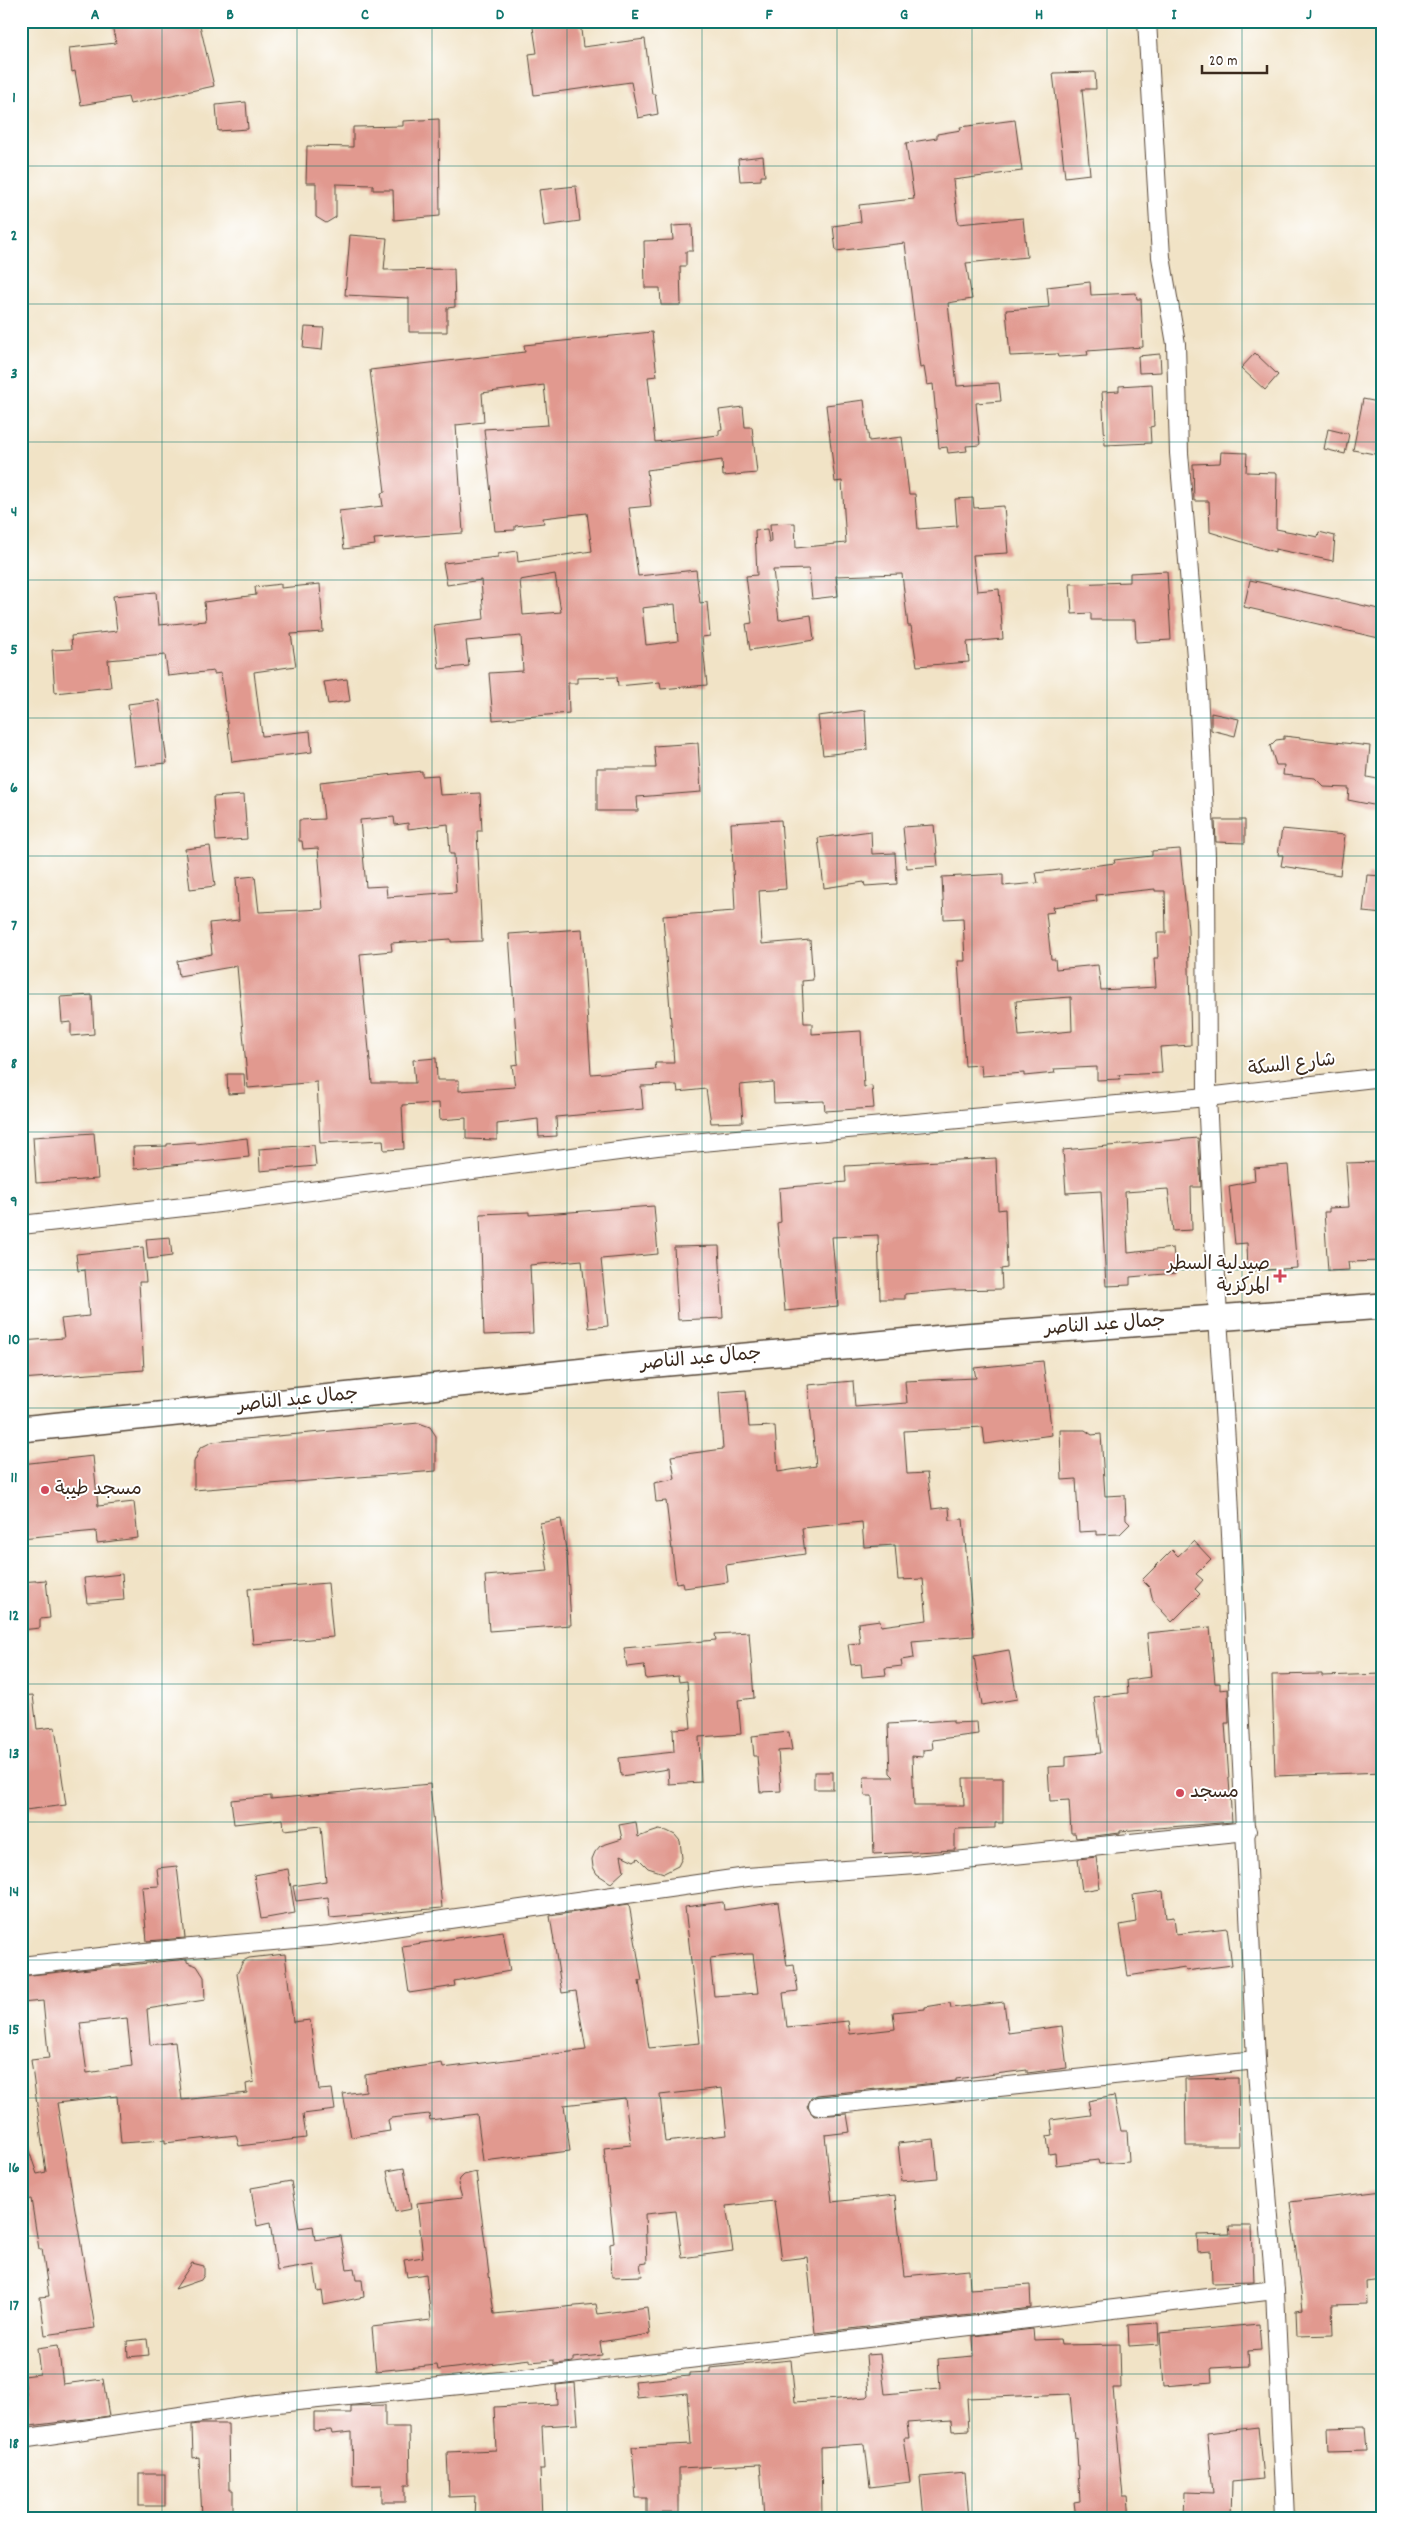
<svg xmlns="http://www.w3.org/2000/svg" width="1404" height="2539" viewBox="0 0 1404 2539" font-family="Dekko,'Playpen Sans Arabic',sans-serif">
<rect width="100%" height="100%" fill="#fff"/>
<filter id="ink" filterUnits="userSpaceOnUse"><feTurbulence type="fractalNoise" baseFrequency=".02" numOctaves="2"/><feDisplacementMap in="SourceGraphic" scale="10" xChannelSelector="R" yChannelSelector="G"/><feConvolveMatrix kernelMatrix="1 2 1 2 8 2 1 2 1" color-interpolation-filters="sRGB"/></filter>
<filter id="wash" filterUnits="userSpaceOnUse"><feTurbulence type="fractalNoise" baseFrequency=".0096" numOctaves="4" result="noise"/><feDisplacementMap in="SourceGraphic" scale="20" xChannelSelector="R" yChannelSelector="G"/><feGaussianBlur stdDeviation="1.12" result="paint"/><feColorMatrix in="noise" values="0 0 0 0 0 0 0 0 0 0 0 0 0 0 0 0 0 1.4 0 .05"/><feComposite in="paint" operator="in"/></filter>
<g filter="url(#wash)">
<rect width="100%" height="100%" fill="#f1e3c6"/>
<g id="blocks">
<g fill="#e1998f" fill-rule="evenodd">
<polygon points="111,21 199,21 214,86 130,104 128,97 81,105 75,71 72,72 69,48 116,43"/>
<polygon points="532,21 580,21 583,47 645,39 652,94 655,94 658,114 638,118 631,82 534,95 529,54 537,53"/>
<polygon points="1095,72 1096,89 1082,89 1090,174 1065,177 1053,73"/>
<polygon points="246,102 248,129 218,131 216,105"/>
<polygon points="439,119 440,216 394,220 393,190 373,190 373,185 336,184 336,217 326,223 316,217 316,183 306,183 307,146 353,147 353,127 403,126 403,121"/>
<polygon points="1015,120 1022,171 953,180 958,224 1023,218 1027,257 966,263 972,299 948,303 957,386 999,383 1001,401 976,403 980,445 966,446 967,451 948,453 947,447 939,448 933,384 927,385 924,367 920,368 905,243 836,251 833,226 861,222 859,205 914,199 906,143 937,138 937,134 961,130 960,127"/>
<polygon points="763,156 765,176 761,176 761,180 740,181 738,159"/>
<polygon points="576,186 580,221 544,226 539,190"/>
<polygon points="692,225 693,251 686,251 686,266 680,266 681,305 661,305 660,288 645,288 644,241 673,240 672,226"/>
<polygon points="350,235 387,238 384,270 454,269 455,307 447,308 447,332 409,332 409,298 345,295"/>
<polygon points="1090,282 1091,295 1136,293 1137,299 1141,299 1143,347 1087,351 1088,355 1058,357 1057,354 1010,356 1006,310 1049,307 1047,287"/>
<polygon points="305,327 324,328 322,350 303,348"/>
<path d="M652,332l5,44 -9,1 7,65 64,-7v-5l3,-1 -3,-19 24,-3 2,20h7l5,46 -34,3 -1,-16 -75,10 4,36 -22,2 9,68 58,-6 4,33 7,-1 3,34 -8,1 5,48 -46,4 -1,-7 -42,4 -1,-9 -40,1v5h-9l1,30 -76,7 -4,-47 34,-2 -2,-35 -55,5 3,25 -30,3 -5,-44 50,-6 -3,-39 -34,5 -4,-22 55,-6v-3l19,-3 1,11 74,-11 -5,-38 -44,5 1,5 -29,3v4l-20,1 -11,-102 64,-4 -4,-40 -62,8 2,29 -28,3 7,108 -89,6 1,6 -31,4 -5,-38 44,-5 -2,-13 4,-1 -15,-122 155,-18 -1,-7zM555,574l6,38 -38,3 -3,-35zM675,604l3,37 -32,4 -4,-37z"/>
<polygon points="1255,353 1278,375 1265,390 1241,368"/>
<polygon points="1160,354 1161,372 1139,373 1138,356"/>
<polygon points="1152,384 1154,426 1150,427 1151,443 1105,445 1102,392 1119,391 1119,386"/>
<polygon points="1363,399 1383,403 1383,443 1380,455 1353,450"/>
<polygon points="864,400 869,441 902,437 909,494 915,494 918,529 957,526 955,499 973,498 974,508 1004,506 1008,553 973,555 977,591 999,589 1003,639 967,642 969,662 917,666 911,626 908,626 902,574 836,576 838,596 812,599 809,569 773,570 779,620 811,615 814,640 750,650 746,624 752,623 746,576 757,575 755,530 767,529 769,542 771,542 770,524 795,523 796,548 846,543 842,481 835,482 826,405"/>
<polygon points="1328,429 1349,434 1345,454 1324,449"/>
<polygon points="1221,452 1247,453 1246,472 1277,473 1276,529 1318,537 1319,532 1335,536 1333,561 1275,549 1275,552 1210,532 1209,501 1194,501 1193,464 1220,463"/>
<polygon points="1167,571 1171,640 1136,642 1135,620 1091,620 1091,613 1072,614 1070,584 1130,582 1130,573"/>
<polygon points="1250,580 1383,610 1383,639 1244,607"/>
<polygon points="281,584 281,588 320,584 323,632 291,634 296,666 254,672 262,736 310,731 312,752 232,762 221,673 214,674 214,671 168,676 165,655 108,660 111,687 55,693 52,650 72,649 71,636 117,631 113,596 156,592 159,625 206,621 204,602 256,595 255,587"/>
<polygon points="347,679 350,701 328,704 324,682"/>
<polygon points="159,700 167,763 135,766 128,704"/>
<polygon points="865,710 867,750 823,755 818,716"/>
<polygon points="1211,713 1239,719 1235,736 1211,730"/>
<polygon points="1284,736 1370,746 1367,777 1383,780 1383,807 1348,800 1349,788 1324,787 1315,778 1283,775 1284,765 1276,765 1270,746 1276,740 1284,739"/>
<polygon points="698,743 701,792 637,797 638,811 597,811 597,768 656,768 654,746"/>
<path d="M422,771v5l16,-1 2,20 40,-2 2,38h-5l5,110 -31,1v-3l-60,4 1,8 -32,3 12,129h43l-2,-23 23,-2 1,22h22v11l56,-4 -3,-22 6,-1 -9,-130 73,-5 9,145 65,-5 -1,-6h19l-11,-147 72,-5 -4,-88 50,-3 5,69 -27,2 3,53 48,-4 3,40 -11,1 2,42h8v11l49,-3 3,56 8,-1 2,22 -49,3 -1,-10 -50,2 -1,-21 -33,3 3,37 -32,1 -5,-34 -28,3 -1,-7 -36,1 2,23 -87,8 1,19 -18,1 -1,-18 -41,5v16l-31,-1v-21l-26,2 -1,-17 -37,2 2,44 -20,1 -1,-10 -63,3 -3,-61 -69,6 -11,-122 -58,10 -2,-15 35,-7 -3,-31 30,-3 -3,-42 19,-2 4,36 64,-3 -5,-61 -15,1 -1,-8h-3v-21l25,-1 -4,-37zM394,817l1,8 13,-2v6l40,-5 2,30h4l2,38 -69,5 -1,-11 -20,1 -6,-67z"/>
<polygon points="244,795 247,839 216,841 213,797"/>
<polygon points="1215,820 1245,820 1245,843 1216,842"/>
<polygon points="934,825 938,866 907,868 903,827"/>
<polygon points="1282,829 1345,835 1340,875 1281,866 1283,855 1278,855"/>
<polygon points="871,831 872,854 895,853 897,884 865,886 864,882 824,888 818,838"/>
<polygon points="210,846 215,886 190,889 185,849"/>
<path d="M1180,849l8,80 3,116 -31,2 2,26 -43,2 1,4 -23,1v-13l-43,2 1,4 -31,3v-3l-42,3 -1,-11 -16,1 -7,-105h7l-2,-43 -19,1 -2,-42 61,-3v12l35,-3 -2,-10 79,-10 -1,-3 38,-4v-5zM1155,889v2h10l1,42h-9l1,25h-4l2,29 -55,3 -3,-25 -42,4 -1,-10h-4l-5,-46 8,-1 -1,-5 44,-6 -1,-6zM1071,997l1,34 -53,5 -3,-35z"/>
<polygon points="1367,875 1383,876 1383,914 1363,912"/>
<polygon points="92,995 94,1034 71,1036 71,1022 62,1023 60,997"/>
<polygon points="227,1074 244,1074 245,1093 228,1094"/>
<polygon points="94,1133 98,1179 36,1183 33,1137"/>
<polygon points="247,1138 249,1157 134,1169 133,1147 167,1146 167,1144 195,1142 196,1144"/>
<polygon points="1198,1138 1201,1187 1191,1187 1192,1230 1173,1231 1168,1189 1125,1192 1128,1253 1173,1248 1176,1273 1130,1277 1130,1285 1106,1286 1101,1191 1066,1193 1063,1150"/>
<polygon points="314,1145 316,1166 260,1171 259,1149"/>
<polygon points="996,1158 998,1210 1005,1209 1007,1268 1001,1269 1002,1289 949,1290 905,1294 905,1299 880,1299 878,1235 832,1237 838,1306 785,1311 777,1223 781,1222 779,1188 846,1182 845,1166"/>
<polygon points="1380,1162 1383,1261 1348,1262 1349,1270 1328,1271 1324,1212 1329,1212 1329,1208 1349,1207 1346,1163"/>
<polygon points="1288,1165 1297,1268 1248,1271 1247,1243 1235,1244 1229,1186 1255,1181 1254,1168"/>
<polygon points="654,1206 658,1254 601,1259 608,1326 589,1328 582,1260 530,1265 533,1333 484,1335 480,1214 529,1212 529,1215"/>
<polygon points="170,1237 172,1256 148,1259 146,1239"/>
<polygon points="719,1246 723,1318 678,1320 674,1247"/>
<polygon points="143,1247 146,1282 139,1282 144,1370 21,1379 21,1341 64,1338 61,1319 89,1316 85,1270 78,1271 76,1254"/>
<polygon points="1043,1361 1052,1435 985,1444 983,1427 904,1431 907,1474 927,1473 932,1509 949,1507 950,1520 963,1519 974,1636 912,1641 914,1658 901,1660 902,1666 885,1668 886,1675 862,1677 861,1664 851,1665 848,1644 860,1643 858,1623 880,1620 881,1626 927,1620 923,1579 898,1580 895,1545 864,1547 862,1522 802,1528 805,1554 726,1565 728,1582 684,1588 683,1582 676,1583 666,1501 656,1502 654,1483 675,1479 671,1456 723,1449 719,1392 746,1390 749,1427 775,1426 778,1472 816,1466 808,1385 853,1381 855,1407 907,1403 905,1381 976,1378 974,1368"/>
<polygon points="419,1423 430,1427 436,1436 436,1471 194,1490 194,1462 200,1448 212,1442"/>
<polygon points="1060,1430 1085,1430 1092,1435 1101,1434 1105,1496 1125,1495 1126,1520 1130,1524 1120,1534 1097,1535 1097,1531 1079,1532 1076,1479 1062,1480"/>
<polygon points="93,1456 98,1506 134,1502 138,1538 97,1543 96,1531 21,1538 21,1464"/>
<polygon points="561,1519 567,1555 571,1625 489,1631 485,1576 548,1571 540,1523"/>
<polygon points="1194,1541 1211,1559 1196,1574 1203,1580 1195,1589 1200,1594 1172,1622 1153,1601 1150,1588 1142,1580 1172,1550 1178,1556"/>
<polygon points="122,1574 124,1600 87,1603 84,1578"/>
<polygon points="46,1580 50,1618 40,1619 40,1628 21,1630 21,1582"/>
<polygon points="328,1583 333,1637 253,1644 248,1589"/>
<polygon points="1210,1627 1215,1683 1220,1683 1220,1690 1228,1689 1229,1723 1225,1723 1232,1822 1120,1831 1120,1833 1076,1838 1075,1833 1071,1833 1069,1800 1050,1801 1048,1767 1066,1766 1066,1756 1101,1753 1094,1697 1128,1693 1127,1680 1151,1677 1147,1633"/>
<polygon points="749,1632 754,1698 738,1700 741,1734 699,1737 701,1782 669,1784 668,1769 621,1776 619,1758 674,1752 673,1729 691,1728 687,1681 679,1682 678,1676 646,1679 644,1665 627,1667 624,1648 716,1640 715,1634"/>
<polygon points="1009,1650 1017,1699 982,1705 974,1656"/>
<polygon points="1322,1674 1322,1676 1383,1674 1383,1772 1275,1776 1272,1675"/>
<polygon points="33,1695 37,1729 55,1727 66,1805 25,1810 21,1782 21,1696"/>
<polygon points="953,1720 953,1723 977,1722 978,1734 932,1740 933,1749 923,1750 923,1757 912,1756 914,1806 964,1806 963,1778 1003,1778 1003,1823 995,1823 995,1828 955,1829 955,1850 874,1854 872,1796 865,1796 864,1777 894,1777 890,1773 888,1724"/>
<polygon points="789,1732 792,1750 778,1751 781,1791 760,1792 757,1756 754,1756 752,1736"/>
<rect x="814" y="1772" width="19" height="17"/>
<polygon points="430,1784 442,1908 330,1918 328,1897 296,1901 293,1886 326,1881 321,1826 284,1830 283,1819 234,1824 231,1800 271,1796 271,1799"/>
<polygon points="636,1822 638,1837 659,1830 667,1831 675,1835 680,1841 682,1858 678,1866 664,1873 648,1868 638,1858 634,1861 621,1855 624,1871 611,1883 597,1874 593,1867 592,1859 595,1852 600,1846 622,1839 619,1825"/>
<polygon points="1096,1857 1100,1888 1082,1891 1078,1859"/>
<polygon points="177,1866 185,1938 147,1941 142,1887 159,1886 157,1868"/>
<polygon points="288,1869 295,1913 261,1919 254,1875"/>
<polygon points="1163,1891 1166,1918 1174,1917 1176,1934 1227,1928 1232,1965 1186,1971 1185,1967 1128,1976 1120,1925 1136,1922 1133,1895"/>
<path d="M723,1902l1,8 54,-8 9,64 7,-1 4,26 -15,2 4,34 61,-6 2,13 45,-5 -2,-17 32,-3v-2l25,-4 1,5 53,-6 4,31 54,-7 5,42 -40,5v-3l-71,9v2l-139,14 -6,3 -4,9 7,9 33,-2 3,18 -25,3 7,67 63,-7 9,81 65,-6 1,19 60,-4 1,23 -216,25 -8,-76 -25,3 -8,-59 -48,5 7,45 -51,7 -6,-47 -31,3 2,49 -7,1 2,12 -30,1 -2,-33 4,-1 -10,-95 27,-3 -6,-47 -61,7 6,46 -87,10 -6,-47 -47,6 -1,-6 -38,4 -3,2 2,11 -39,6 -8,-43 23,-3 -1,-16 77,-12 1,5 143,-18 -10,-59 -14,2 -12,-77 79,-12 13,77h-3l10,67 51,-5 -15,-136zM747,1954h6l5,39 -44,3 -4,-38zM722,2088l5,47 -62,7 -5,-47z"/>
<polygon points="503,1931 510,1971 454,1981 455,1986 409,1993 402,1946"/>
<path d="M285,1954l8,68 17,-2 9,70 13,-1 3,21 -32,4 3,24 -67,8 -3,-11 -71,8v-3l-44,3 -4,-47 -60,7 38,225 -50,7 -5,-38 9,-1 -7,-47h-3l-8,-50 -7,1 -3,-64h3l13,38 9,-2 -15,-112 18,-2 -1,-5 -5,-52 -22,2v-27l166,-17v3l10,4 7,11 1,23 -58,9 3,36 25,-3 7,58 65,-7 -1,-9 8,-2 -17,-108 6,-13 6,-3zM127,2018l5,48 -45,7 -7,-50z"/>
<polygon points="1238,2078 1239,2146 1186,2146 1185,2079"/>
<polygon points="1114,2096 1121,2131 1127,2131 1129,2162 1099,2164 1098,2160 1056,2165 1055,2153 1049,2154 1047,2136 1053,2135 1051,2120 1091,2115 1088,2101"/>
<polygon points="934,2139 938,2178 902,2181 898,2143"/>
<polygon points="404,2168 411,2209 395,2212 387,2171"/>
<polygon points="476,2172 494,2314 596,2304 598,2314 647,2307 650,2334 600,2342 602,2355 573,2358 573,2362 554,2364 554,2360 530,2362 530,2359 438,2370 437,2365 376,2371 372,2327 431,2320 426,2274 407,2277 404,2260 423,2257 417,2203 462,2198 458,2184 460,2179 464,2175"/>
<polygon points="291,2181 299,2228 313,2226 315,2240 341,2236 347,2269 354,2268 356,2280 362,2280 364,2297 324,2305 322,2291 318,2292 314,2265 277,2271 270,2223 257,2226 251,2188"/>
<polygon points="1383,2191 1383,2280 1366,2282 1367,2304 1332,2305 1333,2335 1297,2336 1296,2310 1303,2309 1290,2202"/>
<polygon points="1229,2226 1252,2226 1254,2282 1212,2283 1211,2251 1198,2252 1197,2235 1230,2234"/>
<polygon points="192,2263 204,2266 204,2275 201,2280 175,2289"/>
<polygon points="1158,2323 1159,2344 1129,2346 1128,2325"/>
<polygon points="1259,2324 1261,2350 1248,2351 1249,2366 1211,2368 1212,2382 1164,2386 1160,2333"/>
<polygon points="1033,2329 1034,2340 1060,2339 1061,2345 1120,2344 1121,2388 1113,2388 1123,2497 1128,2497 1130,2518 1076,2518 1074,2502 1080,2501 1076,2437 1074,2438 1070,2394 967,2398 969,2430 952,2431 951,2420 907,2423 909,2438 904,2438 910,2482 870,2487 865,2444 821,2447 822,2518 764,2518 760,2464 679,2468 679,2513 647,2513 647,2498 636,2498 632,2447 691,2444 687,2393 637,2398 635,2381 689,2376 689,2373 710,2372 710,2368 791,2360 795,2402 867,2397 869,2395 866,2355 880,2354 885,2394 940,2389 938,2359 974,2356 973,2336"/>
<polygon points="147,2339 149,2355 128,2357 127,2341"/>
<polygon points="58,2345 63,2384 103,2379 109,2416 30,2426 24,2376 40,2374 37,2348"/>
<polygon points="575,2383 578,2424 542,2426 544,2469 540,2469 542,2518 474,2518 475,2496 449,2497 447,2452 496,2450 494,2407 557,2404 556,2385"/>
<polygon points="385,2405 385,2427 409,2427 410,2485 405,2485 405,2502 382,2502 382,2485 353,2486 352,2432 332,2434 331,2430 314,2431 314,2413 351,2413 351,2406"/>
<polygon points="198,2424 228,2424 229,2490 233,2490 233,2518 202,2518 199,2457 193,2458 192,2425"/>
<polygon points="1258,2427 1263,2479 1232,2482 1231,2518 1184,2518 1185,2492 1213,2493 1207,2433"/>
<polygon points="1365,2427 1367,2451 1328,2452 1327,2428"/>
<polygon points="965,2473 969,2518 924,2518 920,2477"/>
<rect x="139" y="2474" width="26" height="32"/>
</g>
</g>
</g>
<g filter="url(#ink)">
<use href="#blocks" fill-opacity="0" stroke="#564637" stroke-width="1"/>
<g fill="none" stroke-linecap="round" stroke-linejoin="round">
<defs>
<g id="minor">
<polyline points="1147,21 1161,257 1176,344 1179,453 1197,669 1206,856 1207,1097 1218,1318 1228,1472 1256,2060 1275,2290 1285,2518"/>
<polyline points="21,1225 211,1204 657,1146 1207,1097 1383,1077"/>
<polyline points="21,1966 145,1952 330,1936 747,1877 916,1865 1247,1831"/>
<polyline points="818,2106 1256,2060"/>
<polyline points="21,2439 257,2405 511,2380 1275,2290"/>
</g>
<polyline id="secondary" points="21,1429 624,1367 965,1336 1383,1306"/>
</defs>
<use href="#minor" stroke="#564637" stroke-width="20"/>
<use href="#secondary" stroke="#564637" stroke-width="28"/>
<use href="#minor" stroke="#fff" stroke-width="18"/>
<use href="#secondary" stroke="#fff" stroke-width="25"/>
</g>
</g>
<path fill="none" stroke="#0f766e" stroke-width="1" stroke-opacity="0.55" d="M162,21v2497M297,21v2497M432,21v2497M567,21v2497M702,21v2497M837,21v2497M972,21v2497M1107,21v2497M1242,21v2497M21,166h1362M21,304h1362M21,442h1362M21,580h1362M21,718h1362M21,856h1362M21,994h1362M21,1132h1362M21,1270h1362M21,1408h1362M21,1546h1362M21,1684h1362M21,1822h1362M21,1960h1362M21,2098h1362M21,2236h1362M21,2374h1362"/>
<g fill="#d1495b" stroke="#fff" stroke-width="2">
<path d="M1277.5 1268.5h5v5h5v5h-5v5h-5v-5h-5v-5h5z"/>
<circle cx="45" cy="1490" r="5"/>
<circle cx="1180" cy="1793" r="5"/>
</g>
<g text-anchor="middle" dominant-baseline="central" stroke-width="4" stroke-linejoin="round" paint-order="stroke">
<g font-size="19" fill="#3b2a1e" stroke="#fff">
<text transform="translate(1292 1066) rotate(-7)">شارع السكة</text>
<text transform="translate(1105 1326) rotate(-4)">جمال عبد الناصر</text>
<text transform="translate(701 1360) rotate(-5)">جمال عبد الناصر</text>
<text transform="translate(298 1401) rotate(-6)">جمال عبد الناصر</text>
</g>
<g font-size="19" fill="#3b2a1e" stroke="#fff" text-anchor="start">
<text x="1270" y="1265" text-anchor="end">صيدلية السطر<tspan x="1270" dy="22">المركزية</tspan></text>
<text x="55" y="1490">مسجد طيبة</text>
<text x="1190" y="1793">مسجد</text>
</g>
</g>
<rect width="1404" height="2539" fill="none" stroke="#fff" stroke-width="55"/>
<path d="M1202 65v8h65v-8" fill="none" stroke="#3b2a1e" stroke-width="2.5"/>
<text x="1209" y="65" font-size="15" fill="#3b2a1e" stroke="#ffffff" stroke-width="4" paint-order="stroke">20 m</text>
<rect x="28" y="28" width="1348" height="2484" fill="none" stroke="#0f766e" stroke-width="2"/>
<g font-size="16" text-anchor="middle" font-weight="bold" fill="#0f766e">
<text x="95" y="19">A</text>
<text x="230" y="19">B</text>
<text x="365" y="19">C</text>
<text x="500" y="19">D</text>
<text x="635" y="19">E</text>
<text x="769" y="19">F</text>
<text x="904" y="19">G</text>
<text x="1039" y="19">H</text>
<text x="1174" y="19">I</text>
<text x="1309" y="19">J</text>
<text x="14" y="102">1</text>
<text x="14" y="240">2</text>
<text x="14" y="378">3</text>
<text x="14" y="516">4</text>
<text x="14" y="654">5</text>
<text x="14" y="792">6</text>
<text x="14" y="930">7</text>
<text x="14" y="1068">8</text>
<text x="14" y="1206">9</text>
<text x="14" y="1344">10</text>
<text x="14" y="1482">11</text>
<text x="14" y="1620">12</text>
<text x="14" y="1758">13</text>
<text x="14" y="1896">14</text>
<text x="14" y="2034">15</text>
<text x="14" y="2172">16</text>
<text x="14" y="2310">17</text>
<text x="14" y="2448">18</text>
</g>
</svg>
